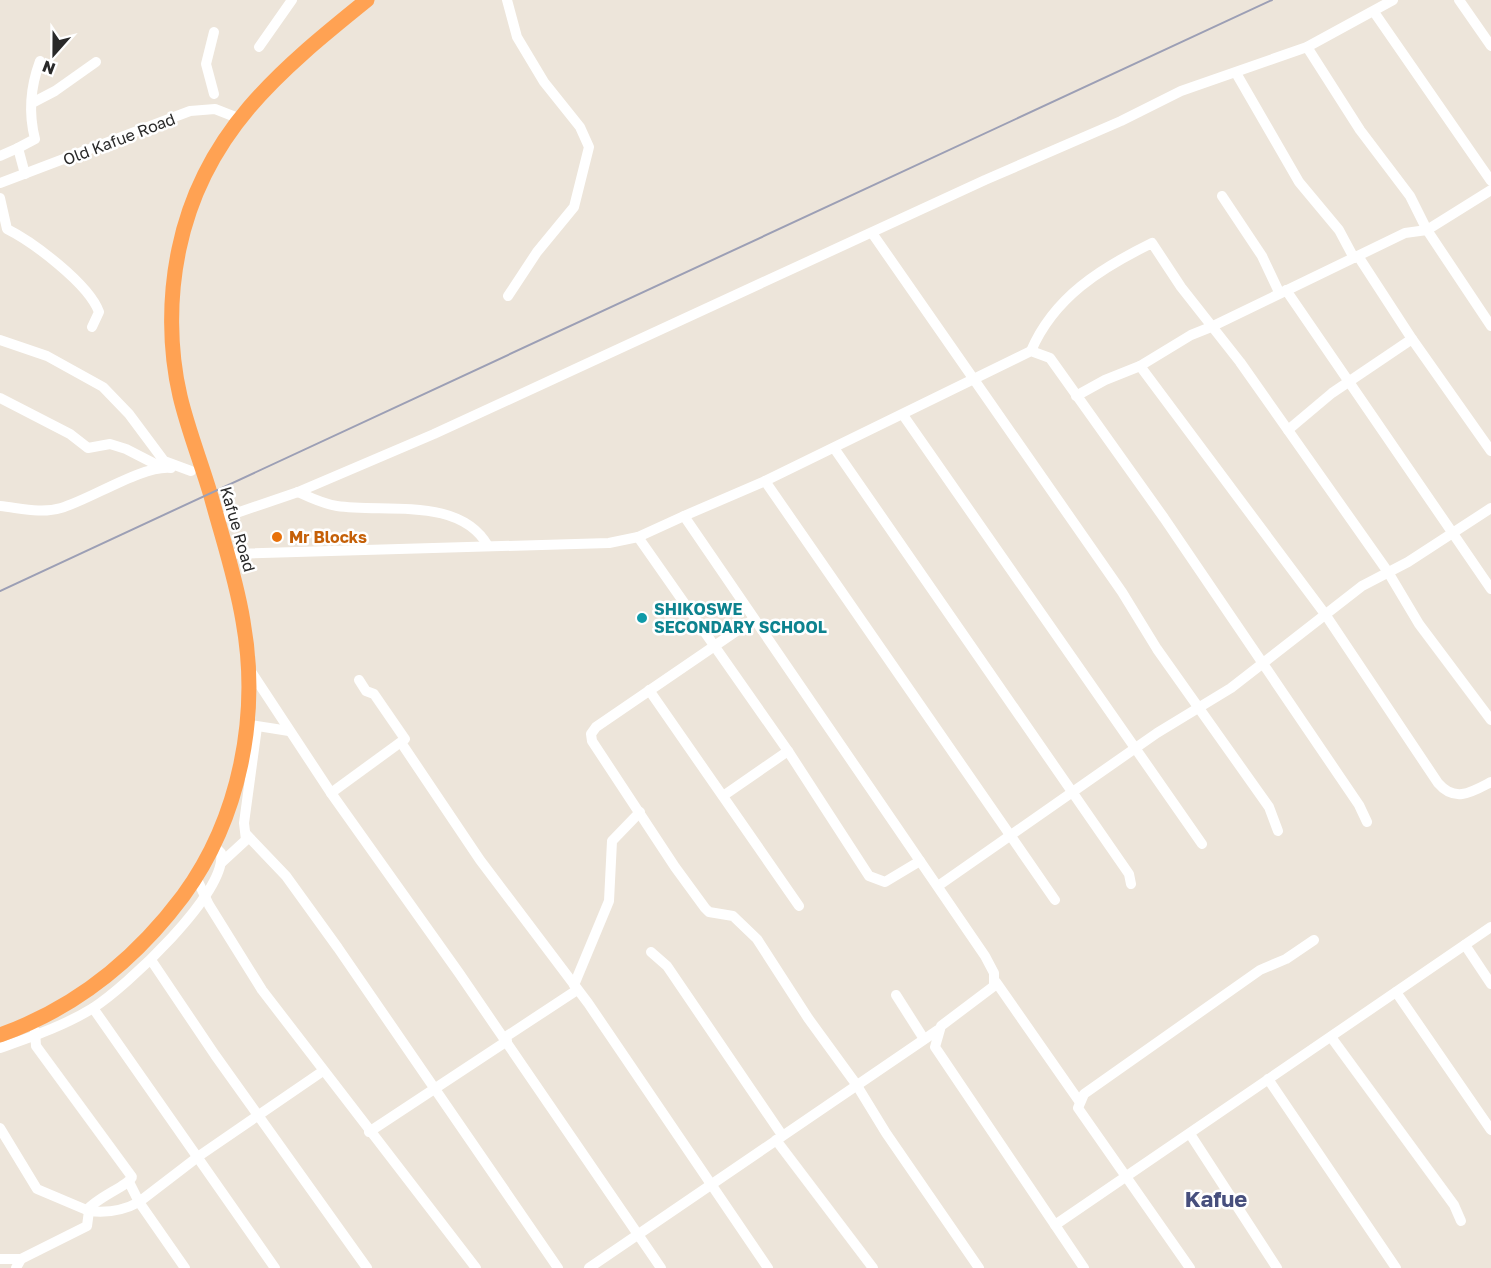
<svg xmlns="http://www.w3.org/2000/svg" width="1491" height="1268" viewBox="0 0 1491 1268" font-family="'Golos Text',sans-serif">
<rect width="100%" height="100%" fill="#ede5da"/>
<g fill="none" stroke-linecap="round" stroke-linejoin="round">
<g stroke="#fff" stroke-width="10">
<polyline points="507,0 517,37 544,82 580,127 589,147 574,207 537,252 508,296"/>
<polyline points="1459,0 1491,46"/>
<polyline points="1374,12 1491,181"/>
<polyline points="259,47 292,0"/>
<polyline points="1307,47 1360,130 1410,196 1427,230 1491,326"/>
<polyline points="1236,73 1299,182 1339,230 1354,258"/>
<polyline points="214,94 206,64 214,32"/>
<polyline points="32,103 55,91 96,62"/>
<polyline points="0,156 18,148"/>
<path d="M25,174l-7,-26 17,-9c-7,-27 -5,-51 5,-78"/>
<polyline points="0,183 190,111 215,109 238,118"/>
<polyline points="1222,196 1262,256 1279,292"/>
<path d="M0,198l7,31c26,13 82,55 92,83l-7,15"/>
<polyline points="872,233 1122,592 1157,649 1269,807 1278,831"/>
<polyline points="1358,256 1412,339 1491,451"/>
<polyline points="1286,290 1491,589"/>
<polyline points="0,340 47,356 103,387 129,414 164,461 191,471"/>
<path d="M1031,351c23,-54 70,-83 121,-108l29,44 59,75 148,210 31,52 72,96"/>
<path d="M1140,366l185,248 113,169c17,20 34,9 53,-1"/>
<polyline points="1076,396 1105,380 1140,366 1191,335 1211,327 1405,233 1427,230 1491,190"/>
<polyline points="0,398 70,434 88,448 110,444 126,449 161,467"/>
<polyline points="903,415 1202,844"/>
<polyline points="1288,430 1332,393 1412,339"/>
<polyline points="834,448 1129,874 1131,884"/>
<polyline points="765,481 1055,900"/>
<path d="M298,492c13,6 25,12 39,14 48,7 123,-10 151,40"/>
<path d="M0,506c20,2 41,8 61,2 31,-9 81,-43 110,-40"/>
<polyline points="684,516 765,481 1031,351 1050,358 1060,372 1164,518 1359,805 1367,822"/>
<polyline points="216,520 298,492 434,434 985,180 1121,121 1181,91 1307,47 1393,0"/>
<polyline points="638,537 788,751 869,876 885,882 920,861"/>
<polyline points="227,554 609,543 638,537 684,516 985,956 994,973 994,986 941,1026 935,1047 1084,1268"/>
<polyline points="754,619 596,727 591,734 592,741 675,867 705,908 709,912 733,916 757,939 808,1018 856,1084 886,1133 979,1268"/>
<polyline points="250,670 331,793 459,973 661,1268"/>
<polyline points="649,690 799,906"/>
<polyline points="251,725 289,731"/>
<polyline points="402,744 480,860 588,1003 768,1268"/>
<polyline points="331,793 405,739 374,694 366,691 359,680"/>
<polyline points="723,796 788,751"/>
<polyline points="246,834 286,876 338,948 558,1268"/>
<polyline points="221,863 246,840 244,823 257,727"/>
<polyline points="196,877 209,905 262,990 476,1268"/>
<polyline points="938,886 1157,733 1231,688 1362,586 1408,562 1491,508"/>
<polyline points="1465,945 1491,984"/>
<polyline points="651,952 667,966 782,1135"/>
<polyline points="151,960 215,1055 367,1268"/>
<polyline points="996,982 1079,1101"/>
<polyline points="574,985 609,901 612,841 640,812"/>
<polyline points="1396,992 1491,1130"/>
<polyline points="896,995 924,1039"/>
<polyline points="93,1008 275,1268"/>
<path d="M35,1031l1,15 96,131c-4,9 -33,19 -45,33"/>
<polyline points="1331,1037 1454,1205 1461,1221"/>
<polyline points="504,1038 577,990"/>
<path d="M0,1048c31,-11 64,-22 93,-40 32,-20 135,-116 128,-155l-8,-8"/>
<polyline points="1268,1079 1396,1268"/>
<path d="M0,1128l37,61 52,22c18,2 34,0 50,-9l46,66"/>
<polyline points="369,1132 507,1041"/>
<polyline points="1190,1134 1277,1268"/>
<polyline points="776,1140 873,1268"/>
<polyline points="129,1182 139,1202 199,1156 323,1071"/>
<polyline points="1055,1225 1491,927"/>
<polyline points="0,1259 21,1259"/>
<polyline points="16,1268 21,1259 87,1226 89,1211"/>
<polyline points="589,1268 938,1030"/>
<polyline points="1190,1268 1078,1108 1084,1094 1260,970 1286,959 1314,940"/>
</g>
<path stroke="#ffa253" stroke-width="15" d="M0,1035c76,-27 135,-75 183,-139 57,-78 77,-181 60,-275 -7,-43 -21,-84 -32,-125 -10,-34 -23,-66 -31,-100 -11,-47 -11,-100 -1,-147 24,-116 100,-178 188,-249"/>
<polyline stroke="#9c9fb5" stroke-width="2" points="0,591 1272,0"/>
</g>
<circle fill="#e8710a" stroke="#fff" stroke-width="2" cx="277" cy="537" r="6"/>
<circle fill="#0f9aa8" stroke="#fff" stroke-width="2" cx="642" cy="618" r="6"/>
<g text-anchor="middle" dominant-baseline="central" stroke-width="5" stroke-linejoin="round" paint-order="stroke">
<g font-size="16" fill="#292929" stroke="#fff">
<text transform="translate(119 139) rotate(-21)">Old Kafue Road</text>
<text transform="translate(238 529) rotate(74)">Kafue Road</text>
</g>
<g font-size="16" font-weight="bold" fill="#c56008" stroke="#fff" text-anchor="start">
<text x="289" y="537">Mr Blocks</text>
</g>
<g font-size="16" font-weight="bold" fill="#0d838f" stroke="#fff" text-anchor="start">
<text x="654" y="609">SHIKOSWE<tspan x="654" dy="18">SECONDARY SCHOOL</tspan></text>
</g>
<g font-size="22" font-weight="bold" fill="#474f7d" stroke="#fff">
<text x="1216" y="1198">Kafue</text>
</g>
</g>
<g transform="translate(54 54) rotate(201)" stroke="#ffffff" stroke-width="4.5" paint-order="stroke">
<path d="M0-4.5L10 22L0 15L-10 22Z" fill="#292929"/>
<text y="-9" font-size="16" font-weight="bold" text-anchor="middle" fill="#292929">N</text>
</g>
</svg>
